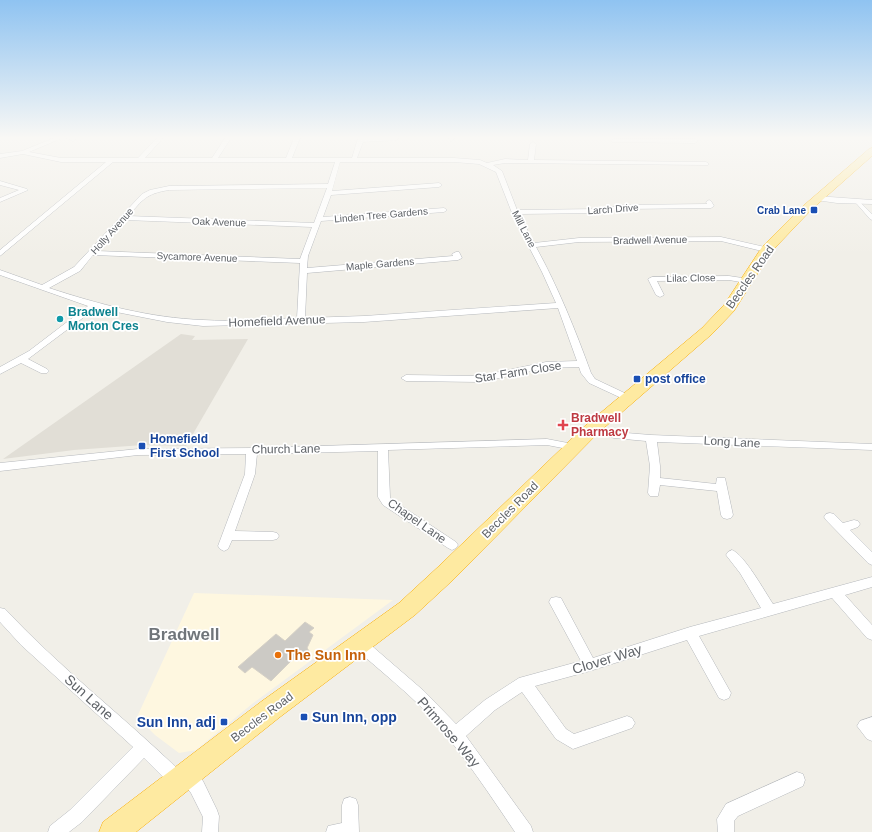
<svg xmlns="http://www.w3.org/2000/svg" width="872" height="832" viewBox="0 0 872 832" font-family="Helvetica,sans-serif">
<rect width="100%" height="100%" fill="#f1efe8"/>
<polygon fill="#fef7e0" points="194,593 393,600 252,704 196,750 179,753 155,735 137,717"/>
<polygon fill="#e1ded6" points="181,334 195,336 192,340 248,339 186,446 143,445 74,450 3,459"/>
<polygon fill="#cccac5" stroke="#d6d1c6" points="305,622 314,628 309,632 313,635 307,648 309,651 295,661 293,659 271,681 252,667 245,673 238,667 276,634 285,641"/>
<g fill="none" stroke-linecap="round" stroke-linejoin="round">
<defs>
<g id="minor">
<path d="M54,138h8l-33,14 32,6h77l19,-20h6l-18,20h67l13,-20h6l-13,20h68l8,-20h6l-8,20h60l6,-20h41l-3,2 -33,2 -6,16h97l26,2 7,3 18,-4 23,1 2,-16 3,-2 3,2 -2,16 172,2 2,1v2l-203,-2 -12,2 9,6 15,39 83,-1 24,-4 83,-1 -1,-2 3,-2 2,1 3,5 -3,2 -87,1 -24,4 -81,1 15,29 45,-5 142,-1 48,11 1,2 -4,2 -45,-11 -142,1 -43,5c22,40 39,82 55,126l4,6 38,18 2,2 -2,2 -3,1 -41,-19 -8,-10 -2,-6 -33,1 -66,14 -74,-1 -5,-3 5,-3 74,1 66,-14 31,-1 -19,-53 -194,14 -161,4 -36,-4 -71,-14 -68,51 19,10 2,2 -2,2h-6l-20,-10 -21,11v-7l29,-16 59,-45 -88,-31v-5l42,15 32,-18 68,-73 8,-4 19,-4 159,-2 7,-22h-222l-113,94v-6l106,-88h-45l-38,-8 -23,4v-4l22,-3zM340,162h114l25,2 17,8 18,46 28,54 14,31 -192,13 -59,2 2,-45 151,-13 4,-2 -3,-6h-3l-4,2 1,2 -146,12 1,-12 13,-35 123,-9 3,-2 -3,-2 -121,9 8,-22 108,-8 3,-2 -3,-2 -107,8zM327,188l-13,35 -186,-7c16,-17 17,-22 41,-26zM125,220l187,7 -12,32 -203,-8zM93,255l207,8 -3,55c-31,1 -63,4 -94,2 -53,-2 -105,-16 -154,-32l31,-17z"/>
<polygon points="67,138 75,138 76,139 73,141"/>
<polygon points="448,138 454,138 454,139 451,141"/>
<polygon points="614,139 695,139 698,141 695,143 612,142 612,140"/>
<polygon points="0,181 27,189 28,190 0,202 0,198 19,190 0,185"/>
<polygon points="858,200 872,214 872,220 870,219 856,203 855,202"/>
<polygon points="729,276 749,279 750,281 746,283 729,280 657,281 664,295 660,297 656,295 648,279 652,277"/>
<polygon points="592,426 614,432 651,435 872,444 872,450 657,442 660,466 660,478 716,484 717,478 725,478 733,515 731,518 727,519 723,518 721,515 717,491 660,485 658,496 650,496 648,493 650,466 646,441 614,438 588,431 587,429"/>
<polygon points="547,439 573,444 578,447 573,450 547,445 388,450 390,497 391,499 456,542 458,545 456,548 452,550 448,548 383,505 378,497 378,451 257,454 255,474 235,531 273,532 277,533 279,536 277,539 273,540 232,540 228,549 224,551 220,549 218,546 245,474 246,454 138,455 0,471 0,463 138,449 252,448"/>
<polygon points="830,513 834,514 843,523 854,520 858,521 860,524 858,527 850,530 872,552 872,565 868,563 826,520 824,517 826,514"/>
<path d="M732,550c12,4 33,42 41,54l99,-27v10l-27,8 27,30v15l-5,-2 -35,-40 -133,38 32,57 -2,5 -5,2 -5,-2 -32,-58 -97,31 -55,15 31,43 8,5 53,-18 5,2 3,5 -3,5 -59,21 -17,-10 -34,-47 -27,18 -29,26 65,90 2,6h-18c-25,-37 -50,-75 -79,-109 -24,-28 -54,-50 -81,-75l-2,-4 2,-4 5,-2 5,2 59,51 32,33 29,-24 34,-22 62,-17 -32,-59 2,-4 5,-1 5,1 32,60 97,-31 71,-19 -21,-35 -14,-18 2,-3z"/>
<path d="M0,608l5,1c54,58 118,107 175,162l1,-3 6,-2 6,2 10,13 14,29 2,6 -1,16h-16l1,-15 -12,-24 -7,-9 -6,4 -6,-2 -28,-28 -62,64 -13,10h-21l2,-6 20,-16 63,-63 -112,-102 -21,-23z"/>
<polygon points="872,717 872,741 867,739 857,726 860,721"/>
<polygon points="797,772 803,774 805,780 803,786 738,816 734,821 734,832 718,832 717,819 726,804"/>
<polygon points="350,797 356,799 358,805 359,832 326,832 328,826 342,823 342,805 344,799"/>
</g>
<polygon id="tertiary" points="816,196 872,200 872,204 837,203 816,200"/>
<polygon id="trunk" points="872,148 872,156 811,210 771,252 734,311 712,334 598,433 454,579 415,615 280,717 136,832 99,832 103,822 262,701 399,603 438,567 586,425 702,328 724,305 762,247 803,206 869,149"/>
</defs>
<use href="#minor" stroke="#b5b8bc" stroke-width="1"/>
<use href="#tertiary" stroke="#b5b8bc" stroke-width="1"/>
<use href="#trunk" stroke="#f9ab00" stroke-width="1"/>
<use href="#minor" fill="#fff" fill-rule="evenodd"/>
<use href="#tertiary" fill="#fff" fill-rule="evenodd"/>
<use href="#trunk" fill="#feeaa1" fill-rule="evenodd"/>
</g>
<linearGradient id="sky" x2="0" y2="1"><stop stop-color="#8fc3f1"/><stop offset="0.54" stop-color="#f9f8f5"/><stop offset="1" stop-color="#f9f8f5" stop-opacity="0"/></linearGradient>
<rect width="872" height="255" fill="url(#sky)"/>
<g fill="#1a4fb4" stroke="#fff" stroke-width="1.5">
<rect x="810" y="206" width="8" height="8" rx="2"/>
<rect x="633" y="375" width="8" height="8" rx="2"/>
<rect x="138" y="442" width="8" height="8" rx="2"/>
<rect x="300" y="713" width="8" height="8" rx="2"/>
<rect x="220" y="718" width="8" height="8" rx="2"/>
</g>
<circle fill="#0f9aa8" stroke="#fff" stroke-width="1.5" cx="60" cy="319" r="4"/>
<path fill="#e0444e" stroke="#fff" stroke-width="1.5" d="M561 419h4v4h4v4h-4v4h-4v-4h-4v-4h4z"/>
<circle fill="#e8710a" stroke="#fff" stroke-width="1.5" cx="278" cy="655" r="4"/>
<g text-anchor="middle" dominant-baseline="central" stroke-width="3.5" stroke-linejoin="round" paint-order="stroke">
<g font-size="10" fill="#5f6368" stroke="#fff">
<text transform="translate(613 209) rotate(-4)">Larch Drive</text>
<text transform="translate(381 215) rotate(-5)">Linden Tree Gardens</text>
<text transform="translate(219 222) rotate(2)">Oak Avenue</text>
<text transform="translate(524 229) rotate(63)">Mill Lane</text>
<text transform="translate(112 231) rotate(-48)">Holly Avenue</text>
<text transform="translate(650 240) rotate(-1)">Bradwell Avenue</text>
<text transform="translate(197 257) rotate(2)">Sycamore Avenue</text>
<text transform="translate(380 264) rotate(-5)">Maple Gardens</text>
<text transform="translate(691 278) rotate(-1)">Lilac Close</text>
</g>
<g font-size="10" font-weight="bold" fill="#164399" stroke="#fff" text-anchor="end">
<text x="806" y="210">Crab Lane</text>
</g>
<g font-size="12" fill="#5f6368" stroke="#fff">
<text transform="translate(750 277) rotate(-55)">Beccles Road</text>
<text transform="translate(277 321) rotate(-2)">Homefield Avenue</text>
<text transform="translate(518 372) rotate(-9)">Star Farm Close</text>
<text transform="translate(732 442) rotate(3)">Long Lane</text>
<text transform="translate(286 449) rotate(-1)">Church Lane</text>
<text transform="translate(510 510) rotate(-45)">Beccles Road</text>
<text transform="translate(417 521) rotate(35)">Chapel Lane</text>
<text transform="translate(262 717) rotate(-37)">Beccles Road</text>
</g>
<g font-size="12" font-weight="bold" fill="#0d838f" stroke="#fff" text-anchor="start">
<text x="68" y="312">Bradwell<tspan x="68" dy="14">Morton Cres</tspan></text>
</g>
<g font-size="12" font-weight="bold" fill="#164399" stroke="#fff" text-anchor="start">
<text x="645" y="379">post office</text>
<text x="150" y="439">Homefield<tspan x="150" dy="14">First School</tspan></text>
</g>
<g font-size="12" font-weight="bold" fill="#be3a42" stroke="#fff" text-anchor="start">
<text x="571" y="418">Bradwell<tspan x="571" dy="14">Pharmacy</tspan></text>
</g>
<g font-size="14" font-weight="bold" fill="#c56008" stroke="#fff" text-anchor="start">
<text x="286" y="655">The Sun Inn</text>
</g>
<g font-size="14" fill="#5f6368" stroke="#fff">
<text transform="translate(607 659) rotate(-17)">Clover Way</text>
<text transform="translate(89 697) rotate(42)">Sun Lane</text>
<text transform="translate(449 732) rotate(49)">Primrose Way</text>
</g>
<g font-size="14" font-weight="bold" fill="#164399" stroke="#fff" text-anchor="start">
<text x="312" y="717">Sun Inn, opp</text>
<text x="216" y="722" text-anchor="end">Sun Inn, adj</text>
</g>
<g font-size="17" font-weight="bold" fill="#70757a" stroke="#fff">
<text x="184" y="634">Bradwell</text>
</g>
</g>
</svg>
